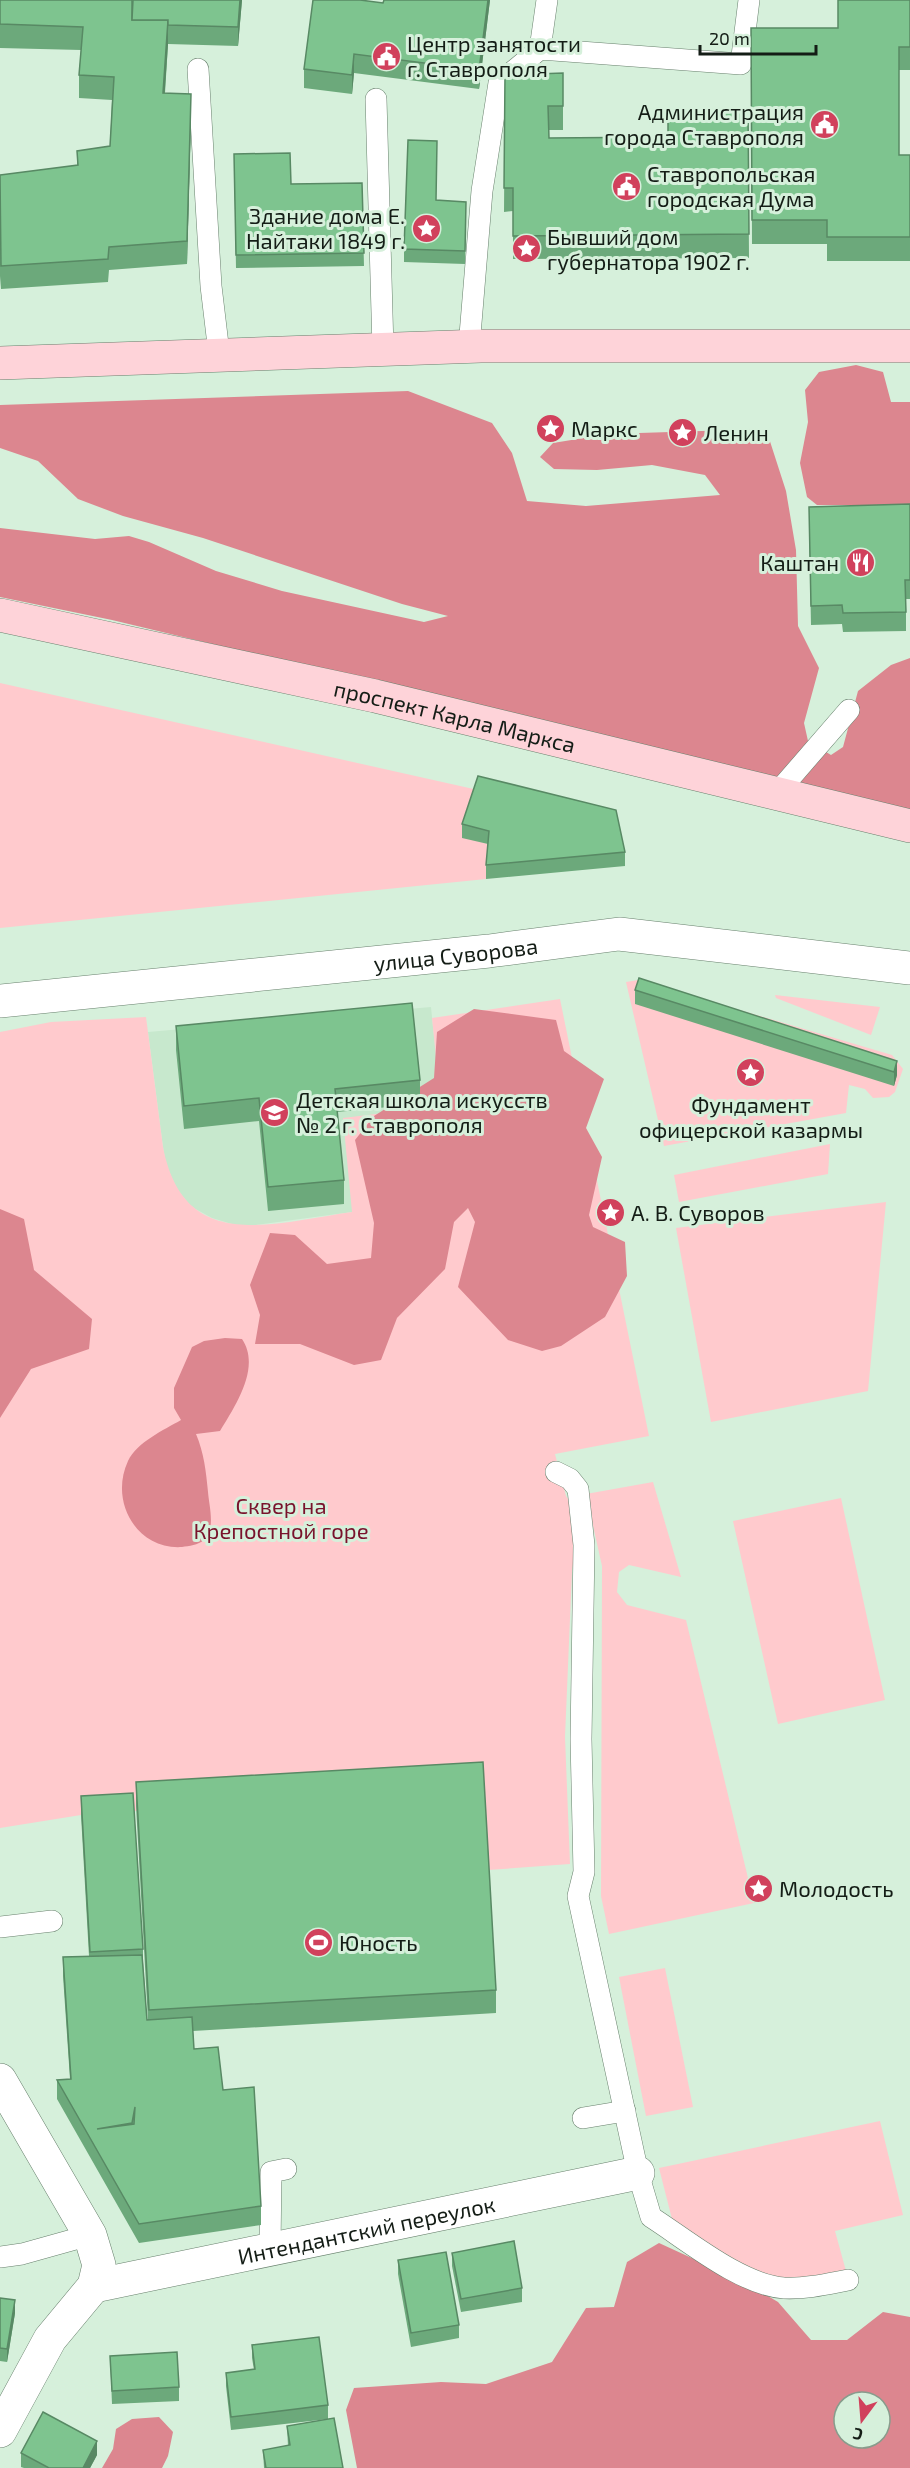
<svg xmlns="http://www.w3.org/2000/svg" width="910" height="2468" viewBox="0 0 910 2468" font-family="'Exo 2',sans-serif">
<rect width="100%" height="100%" fill="#d6f0db"/>
<polygon fill="#c7e8cd" points="431,1007 441,1107 352,1212 242,1227 212,1218 190,1206 178,1191 166,1165 163,1147 148,1032"/>
<g fill="#ffcacd">
<polygon points="0,683 478,790 462,837 489,844 486,879 0,928"/>
<polygon points="638,980 892,1055 903,1069 895,1092 889,1097 873,1098 865,1089 849,1085 846,1113 664,1146 626,982"/>
<polygon points="775,995 880,1007 871,1035 776,998"/>
<path d="M560,999l89,437 -94,18 11,42 6,8 5,30 -5,37 -7,166 5,127 -82,6 -6,-84 -401,29 -81,13v-796l51,-10 95,-5 17,130c21,108 110,76 189,65l-9,-94 98,-12 -9,-88z"/>
<polygon points="830,1144 828,1174 679,1202 674,1175"/>
<polygon points="886,1202 868,1391 711,1422 676,1228"/>
<polygon points="653,1482 681,1577 629,1565 619,1572 617,1592 627,1605 686,1620 754,1903 609,1934 601,1896 602,1566 586,1494"/>
<polygon points="841,1498 885,1700 778,1724 733,1521"/>
<polygon points="665,1968 693,2107 646,2116 619,1977"/>
<polygon points="880,2121 903,2215 835,2231 846,2271 783,2281 748,2270 672,2219 659,2168"/>
</g>
<g fill="#dc868f" fill-rule="evenodd">
<polygon points="856,365 883,372 891,402 910,402 910,505 817,505 807,497 800,463 808,422 805,390 819,372"/>
<polygon points="408,391 492,423 512,453 527,501 586,506 720,495 705,475 652,465 597,470 554,469 540,457 553,443 608,434 766,429 786,491 796,550 798,626 819,668 804,723 808,741 831,755 843,747 858,691 891,665 910,658 910,811 112,620 0,597 0,528 95,539 129,536 149,542 216,571 282,591 424,622 448,616 402,604 203,538 123,516 78,499 38,461 0,448 0,405"/>
<polygon points="474,1009 556,1020 564,1051 604,1079 586,1128 602,1157 589,1215 593,1227 625,1242 627,1276 605,1317 561,1346 542,1351 508,1340 458,1287 475,1222 468,1208 454,1222 445,1269 397,1318 381,1360 354,1365 300,1344 255,1344 260,1315 250,1285 270,1233 295,1235 327,1264 371,1258 374,1223 355,1140 374,1116 434,1078 437,1032"/>
<polygon points="0,1209 24,1219 34,1270 92,1319 89,1349 31,1369 0,1418"/>
<path d="M225,1338l17,1c19,28 -6,66 -22,92l-24,3c8,19 10,37 12,58 1,14 8,37 -4,48 -6,5 -15,6 -22,7 -45,3 -73,-45 -54,-86 9,-19 36,-31 53,-41l-7,-12v-20l18,-41 12,-6z"/>
<path d="M659,2243l85,39 34,20 33,38h36l36,-28 27,5v151h-553l-11,-58 8,-22 87,-6 45,2 66,-22 34,-54 28,-1 13,-45zM844,2402h36v36h-36z"/>
<polygon points="159,2417 173,2432 168,2456 162,2468 102,2468 113,2449 116,2429 132,2419"/>
</g>
<g fill="none" stroke-linecap="round" stroke-linejoin="round">
<defs>
<g id="lane">
<polyline points="540,49 547,0"/>
<polyline points="198,69 211,286 219,353"/>
<polyline points="376,99 383,349"/>
<polyline points="469,347 482,191 499,83 540,49 741,64 749,0"/>
<polyline points="777,793 849,710"/>
<path d="M556,1472l14,7 8,10 6,56 -3,194 3,133 -6,24 60,277 13,44c36,23 90,68 133,71 22,1 43,-4 64,-8"/>
<polyline points="0,1927 52,1921"/>
<polyline points="583,2118 625,2111"/>
<polyline points="270,2248 271,2172 286,2169"/>
<polyline points="0,2257 22,2254 90,2235"/>
</g>
<g id="street">
<path id="s1" d="M0,1001l489,-50 130,-17 291,34"/>
<polyline points="0,2080 90,2235 99,2265 94,2286 50,2339 0,2431"/>
<path id="s2" d="M94,2286l544,-113"/>
</g>
<g id="secondary">
<polyline points="0,363 481,346 910,346"/>
<path id="s3" d="M0,615l375,81 535,130"/>
</g>
</defs>
<use href="#lane" stroke="#68806d" stroke-width="22"/>
<use href="#street" stroke="#68806d" stroke-width="34"/>
<use href="#secondary" stroke="#68806d" stroke-width="34"/>
<use href="#lane" stroke="#fff" stroke-width="21"/>
<use href="#street" stroke="#fff" stroke-width="33"/>
<use href="#secondary" stroke="#fed3d9" stroke-width="33"/>
</g>
<g fill="#6ca97b">
<polygon points="0,0 242,0 238,46 168,44 165,93 191,117 187,264 109,270 108,282 1,289 0,276 0,175 77,166 77,151 110,146 112,100 79,98 79,75 81,50 0,48"/>
<polygon points="384,0 490,0 479,89 354,73 352,94 304,88 304,69 383,3"/>
<polygon points="910,0 910,70 899,70 899,155 910,155 910,261 827,261 827,244 752,244 751,28 838,28"/>
<polygon points="563,73 563,130 549,130 549,138 668,137 748,109 749,258 513,259 513,211 504,212 505,75"/>
<polygon points="234,154 291,184 362,183 364,266 236,268"/>
<polygon points="436,200 466,202 465,264 404,262 404,249"/>
<polygon points="910,504 910,599 906,599 906,631 843,632 842,624 811,625 809,526"/>
<polygon points="462,824 625,852 625,866 486,879 486,865 488,844 462,838"/>
<polygon points="635,990 897,1061 897,1075 894,1086 635,1004"/>
<polygon points="176,1026 420,1080 420,1104 337,1112 344,1180 344,1204 268,1211 259,1121 184,1129 176,1050"/>
<polygon points="136,1782 496,1990 496,2013 193,2031 194,2049 223,2090 261,2206 261,2225 139,2243 57,2099 57,2080 70,2079 63,1976 63,1957 89,1956 81,1815 81,1796 143,1949 143,1962 147,2020 148,2020 136,1806"/>
<polygon points="452,2253 522,2288 522,2302 461,2312 452,2266"/>
<polygon points="398,2260 459,2325 459,2338 411,2347 398,2274"/>
<polygon points="0,2298 15,2313 7,2362 0,2361"/>
<polygon points="252,2345 328,2405 328,2419 231,2430 226,2386 226,2373 254,2370 252,2358"/>
<polygon points="110,2356 179,2387 179,2401 112,2404"/>
<polygon points="287,2426 343,2468 264,2468 263,2450 288,2446"/>
<polygon points="21,2453 97,2455 90,2468 24,2468 21,2467"/>
</g>
<g fill="#588964">
<polygon points="240,0 242,0 238,46 238,27"/>
<polygon points="488,0 490,0 479,89 479,70"/>
<polygon points="168,20 168,44 163,117 163,93"/>
<polygon points="354,54 354,73 352,94 352,75"/>
<polygon points="191,94 191,117 187,264 187,241"/>
<polygon points="897,1061 897,1075 894,1086 894,1072"/>
<polygon points="15,2300 15,2313 7,2362 7,2349"/>
<polygon points="97,2441 97,2455 90,2468 83,2468"/>
</g>
<g fill="#7ec48f" stroke="#588964" stroke-width="1.5" fill-rule="evenodd">
<polygon points="0,0 132,0 132,20 168,20 163,93 191,94 187,241 109,247 108,259 1,266 0,175 78,165 77,151 110,146 114,77 79,75 83,27 0,24"/>
<polygon points="133,0 240,0 238,27 168,25 168,20 132,20"/>
<polygon points="313,0 360,0 383,3 384,0 488,0 479,70 354,54 352,75 304,69"/>
<polygon points="838,0 910,0 910,47 899,47 899,155 910,155 910,237 827,237 827,220 752,220 751,28 838,28"/>
<polygon points="563,73 563,106 548,106 549,138 668,137 668,110 748,109 749,234 513,236 513,188 504,188 505,75"/>
<polygon points="408,140 437,141 436,200 466,202 465,251 404,249"/>
<polygon points="290,153 291,184 362,183 364,253 236,255 234,154"/>
<polygon points="910,504 910,580 905,580 906,612 843,613 842,605 811,606 809,507"/>
<polygon points="478,776 616,810 625,852 486,865 489,831 462,824"/>
<polygon points="639,978 897,1061 894,1072 635,990"/>
<polygon points="412,1003 420,1080 335,1089 344,1180 268,1187 259,1098 184,1106 176,1026"/>
<polygon points="483,1762 496,1990 149,2010 136,1782"/>
<polygon points="133,1793 143,1949 90,1952 81,1796"/>
<path d="M142,1955l5,65 45,-3 2,32 24,-2 5,43 31,-3 7,119 -122,18 -82,-144 14,-1 -8,-122zM135,2107l-1,17 -37,5 35,-6z"/>
<polygon points="514,2241 522,2288 461,2299 452,2253"/>
<polygon points="446,2252 459,2325 411,2333 398,2260"/>
<polygon points="0,2298 15,2300 7,2349 0,2348"/>
<polygon points="319,2337 328,2405 231,2417 226,2373 255,2369 252,2345"/>
<polygon points="177,2352 179,2387 112,2391 110,2356"/>
<polygon points="43,2412 97,2441 83,2468 49,2468 21,2453"/>
<polygon points="334,2418 343,2468 266,2468 263,2450 290,2445 287,2426"/>
</g>
<defs>
<symbol id="civic-disc" viewBox="-11 -11 22 22"><circle r="9.5" fill="#d1415c" stroke="#d6f0db"/><path d="M-.6-6.5H3V-4.5H.6V-3L4-1V1h2V6H-6V1h2V-1L-.6-3ZM-1.2 2.5V6h2.4V2.5Z" fill="#fff"/></symbol>
<symbol id="sight-disc" viewBox="-11 -11 22 22"><circle r="9.5" fill="#d1415c" stroke="#d6f0db"/><path d="M0-6L1.8-2.2L6-1.7L2.9 1.2L3.7 5.4L0 3.3L-3.7 5.4L-2.9 1.2L-6-1.7L-1.8-2.2Z" fill="#fff"/></symbol>
<symbol id="restaurant-disc" viewBox="-11 -11 22 22"><circle r="9.5" fill="#d1415c" stroke="#d6f0db"/><path d="M-5-6h1v4h1v-4h1v4h1v-4h1v5L-1.5 .5V6h-2V.5L-5-1ZM5-6V6H3V1.5H1.5Q1.5-4 5-6Z" fill="#fff"/></symbol>
<symbol id="school-disc" viewBox="-11 -11 22 22"><circle r="9.5" fill="#d1415c" stroke="#d6f0db"/><path d="M0-5L7-2L0 1L-7-2ZM-4 1L0 2.5L4 1V4Q0 6-4 4Z" fill="#fff"/></symbol>
<symbol id="stadium-disc" viewBox="-11 -11 22 22"><circle r="9.5" fill="#d1415c" stroke="#d6f0db"/><path d="M0-5a6.5 5 0 1 0 0 10a6.5 5 0 1 0 0-10ZM-3.5-1.8h7v3.6h-7Z" fill="#fff"/></symbol>
</defs>
<g fill-rule="evenodd">
<use href="#civic-disc" x="370" y="40" width="33" height="33"/>
<use href="#civic-disc" x="808" y="108" width="33" height="33"/>
<use href="#civic-disc" x="610" y="170" width="33" height="33"/>
<use href="#sight-disc" x="410" y="212" width="33" height="33"/>
<use href="#sight-disc" x="510" y="232" width="33" height="33"/>
<use href="#sight-disc" x="534" y="412" width="33" height="33"/>
<use href="#sight-disc" x="666" y="416" width="33" height="33"/>
<use href="#restaurant-disc" x="844" y="546" width="33" height="33"/>
<use href="#sight-disc" x="734" y="1056" width="33" height="33"/>
<use href="#school-disc" x="258" y="1096" width="33" height="33"/>
<use href="#sight-disc" x="594" y="1196" width="33" height="33"/>
<use href="#sight-disc" x="742" y="1872" width="33" height="33"/>
<use href="#stadium-disc" x="302" y="1926" width="33" height="33"/>
</g>
<g text-anchor="middle" dominant-baseline="central" stroke-width="6" stroke-linejoin="round" paint-order="stroke">
<g font-size="22" fill="#141d16" stroke="#d6f0db" text-anchor="start">
<text x="407" y="43">Центр занятости<tspan x="407" dy="25">г. Ставрополя</tspan></text>
<text x="804" y="111" text-anchor="end">Администрация<tspan x="804" dy="25">города Ставрополя</tspan></text>
<text x="647" y="173">Ставропольская<tspan x="647" dy="25">городская Дума</tspan></text>
<text x="405" y="215" text-anchor="end">Здание дома Е.<tspan x="405" dy="25">Найтаки 1849 г.</tspan></text>
<text x="547" y="236">Бывший дом<tspan x="547" dy="25">губернатора 1902 г.</tspan></text>
<text x="571" y="428">Маркс</text>
<text x="704" y="432">Ленин</text>
<text x="839" y="562" text-anchor="end">Каштан</text>
<text x="296" y="1099">Детская школа искусств<tspan x="296" dy="25">№ 2 г. Ставрополя</tspan></text>
<text x="751" y="1104" text-anchor="middle">Фундамент<tspan x="751" dy="25">офицерской казармы</tspan></text>
<text x="631" y="1212">А. В. Суворов</text>
<text x="779" y="1888">Молодость</text>
<text x="339" y="1942">Юность</text>
</g>
<g font-size="22" fill="#141d16" stroke="#d6f0db">
<text stroke="none"><textPath href="#s3" startOffset="466">проспект Карла Маркса</textPath></text>
<text stroke="none"><textPath href="#s1" startOffset="458">улица Суворова</textPath></text>
<text stroke="none"><textPath href="#s2" startOffset="278">Интендантский переулок</textPath></text>
</g>
<g font-size="22" fill="#79132c" stroke="#d6f0db">
<text x="281" y="1505">Сквер на<tspan x="281" dy="25">Крепостной горе</tspan></text>
</g>
</g>
<g transform="translate(862 2420) rotate(196)"><circle r="28" fill="#d6f0db" stroke="#889c8c" stroke-width="1.5"/>
<path d="M0-4.5L10 22L0 15L-10 22Z" fill="#d1415c"/>
<text y="-9" font-size="16" font-weight="bold" text-anchor="middle" fill="#141d16">С</text>
</g>
<path d="M700 45v9h116v-9" fill="none" stroke="#141d16" stroke-width="3"/>
<text x="709" y="45" font-size="18" fill="#141d16" stroke="#d6f0db" stroke-width="4.5" paint-order="stroke">20 m</text>
</svg>
